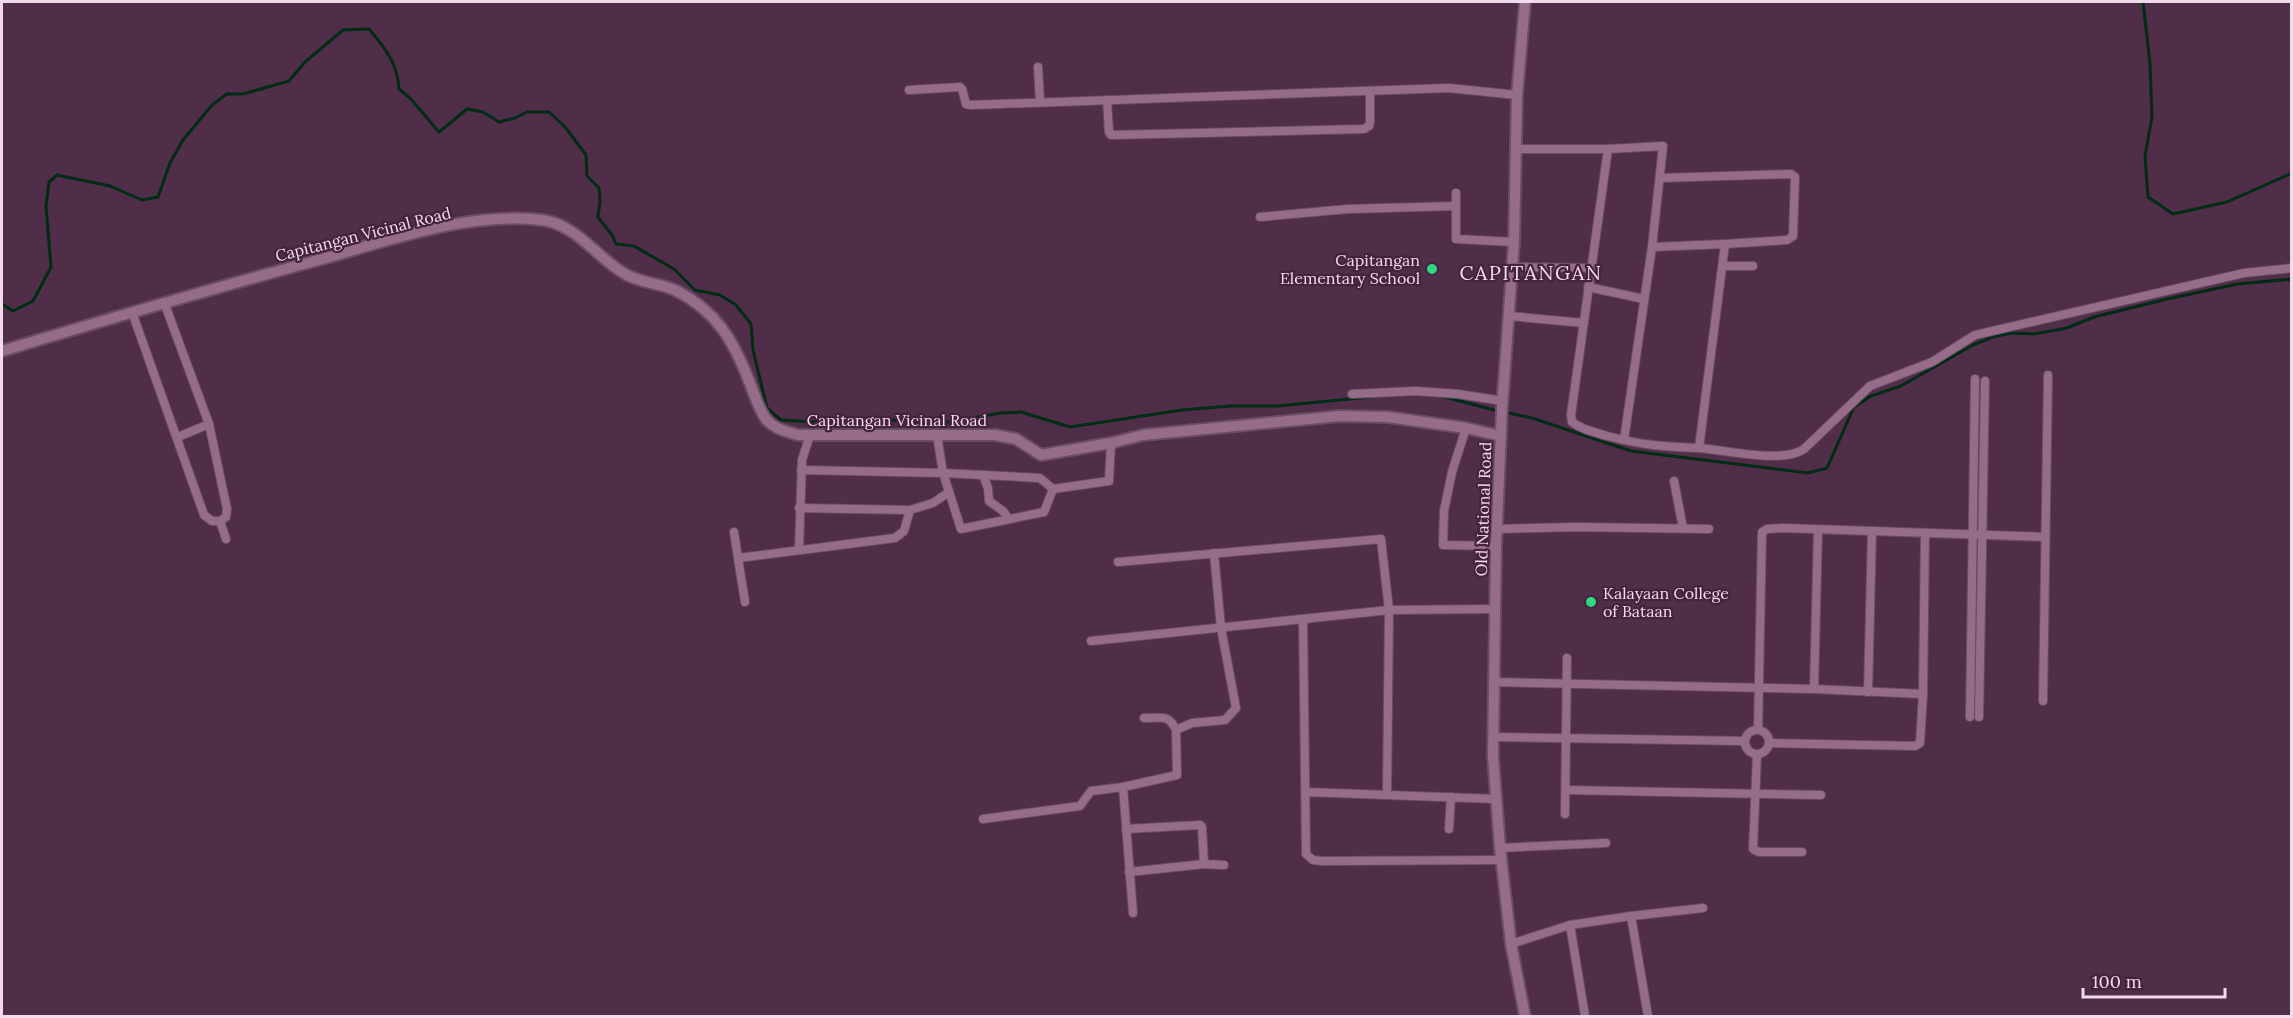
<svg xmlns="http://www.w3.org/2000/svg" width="2293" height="1018" viewBox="0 0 2293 1018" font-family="Lora,serif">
<rect width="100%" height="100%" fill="#502d49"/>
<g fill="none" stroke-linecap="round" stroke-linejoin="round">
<g stroke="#012b15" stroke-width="3">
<polyline points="2143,2 2150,63 2152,117 2145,156 2148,197 2173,214 2227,202 2292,173"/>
<path d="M2,304l11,7 20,-10 18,-34 -5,-61 3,-24 8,-7 53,11 32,14 16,-3 12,-34 13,-23 29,-35 15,-11h16l46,-13 16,-19 38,-32 26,-1c16,19 29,35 30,60l12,10 28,33 28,-23 16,3 16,10 16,-4 12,-6h22l16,15 21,28 1,21 12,12 1,13 -2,16 14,18 4,9 18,2 40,23 21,21 25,5 16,10 15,19 2,26 14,58 14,12 51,3 22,-4h31l37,5 21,-1 58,-10 20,-1 49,15 112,-17 49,-4h46l94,-9"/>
<polyline points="1441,396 1498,411"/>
<polyline points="1505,412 1532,418 1631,451 1808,473 1827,468 1854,407 1871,396 1901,386 1973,345 1993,337 2011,333 2034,334 2067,328 2094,317 2167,299 2238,284 2292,279"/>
</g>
<defs>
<g id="street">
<polyline points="1038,67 1040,102"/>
<polyline points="909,90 960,87 962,89 966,104 971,105 1449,88 1517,95"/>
<polyline points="1107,100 1109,132 1111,135 1364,129 1369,126 1370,122 1370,91"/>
<polyline points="1515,149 1608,149 1663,146 1652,247 1624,440"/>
<path d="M1608,149l-37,266 1,7c11,8 22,10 35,14 35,9 57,11 92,12l26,-204 -73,3"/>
<polyline points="1661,178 1791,174 1795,177 1793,236 1787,240 1725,244"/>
<polyline points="1456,193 1456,239 1514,242"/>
<polyline points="1260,217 1348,209 1456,206"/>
<polyline points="1723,266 1753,266"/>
<polyline points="1512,267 1590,268"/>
<polyline points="1588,287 1644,299"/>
<polyline points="164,302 209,424 227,509 226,517 220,521 226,539"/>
<polyline points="132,312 204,515 212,521 220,521"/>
<polyline points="1509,316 1584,323"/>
<polyline points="1352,394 1416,391 1458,394 1503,401"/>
<polyline points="1466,428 1452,472 1444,511 1443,545 1496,546"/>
<polyline points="937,435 943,473 961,529 1044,512 1053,489"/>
<polyline points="178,437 209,424"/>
<path d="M1699,448c26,2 85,16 105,1l66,-63 62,-24 43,-27 269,-62 48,-5"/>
<polyline points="801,470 943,473 1040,478 1053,489 1109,481 1111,443"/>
<polyline points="983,475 988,488 989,501 1003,511 1009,519"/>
<polyline points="1674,481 1683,528"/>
<polyline points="799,508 910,510 933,503 949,492"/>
<polyline points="1496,529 1576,527 1709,529"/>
<polyline points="734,532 738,558 895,538 904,531 910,510"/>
<polyline points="799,549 802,460 810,435"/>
<polyline points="738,558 745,602"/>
<polyline points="1118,562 1381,539 1389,610 1387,795"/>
<polyline points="1303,619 1306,854 1313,860 1322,861 1501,860"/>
<polyline points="1091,641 1389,610 1494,609"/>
<polyline points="1493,682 1814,689 1923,694"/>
<polyline points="1814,689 1818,530"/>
<polyline points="1868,692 1872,531"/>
<polyline points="2043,701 2048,375"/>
<polyline points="1970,717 1975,379"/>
<polyline points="1979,717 1985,381"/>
<path d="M1144,718c17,0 25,-4 32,12"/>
<circle cx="1757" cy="742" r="12"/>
<polyline points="1758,730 1762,532 1767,529 1783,528 2045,537"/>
<polyline points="1493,737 1745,741"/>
<polyline points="1770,743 1915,746 1920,743 1923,694 1925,533"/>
<polyline points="1757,755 1753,849 1759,852 1802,852"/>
<polyline points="1123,787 1133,913"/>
<polyline points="1566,790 1821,795"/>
<polyline points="1306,792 1496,799"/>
<polyline points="1565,814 1567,658"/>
<polyline points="983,819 1080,806 1091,791 1123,787 1177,775 1176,730 1192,723 1225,720 1236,708 1221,628 1214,553"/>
<polyline points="1126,829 1200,825 1202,827 1204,864"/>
<polyline points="1449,829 1451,797"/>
<polyline points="1500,848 1606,843"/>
<polyline points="1129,872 1204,864 1224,865"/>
<polyline points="1631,916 1703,908"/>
<polyline points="1570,925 1585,1016"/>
<polyline points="1511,944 1570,925 1631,916 1648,1016"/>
</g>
<g id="secondary">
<polyline points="1525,2 1517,95 1514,242 1502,408 1496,546 1493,756 1500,848 1511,944 1525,1016"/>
<path d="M2,351c106,-32 213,-63 320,-92 68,-19 149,-48 220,-39 34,4 54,37 83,54 15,9 36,9 52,17 40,21 56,49 72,90 5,12 9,27 17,38 8,10 20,12 32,16h197l21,4 25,16 70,-12 32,-8 197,-19 48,1 78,11 35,8"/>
</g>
</defs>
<use href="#street" stroke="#6a4c63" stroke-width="10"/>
<use href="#secondary" stroke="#6a4c63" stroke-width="14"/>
<use href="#street" stroke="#956d8b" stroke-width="8"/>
<use href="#secondary" stroke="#956d8b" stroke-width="10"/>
</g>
<g fill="#30d883" stroke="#45223e" stroke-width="2">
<circle cx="1432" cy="269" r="6"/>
<circle cx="1591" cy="602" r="6"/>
</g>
<g text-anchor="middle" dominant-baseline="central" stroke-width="4.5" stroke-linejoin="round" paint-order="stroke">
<g font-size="16" fill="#f2dbec" stroke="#45223e">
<text transform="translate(363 234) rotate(-14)">Capitangan Vicinal Road</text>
<text x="897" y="420">Capitangan Vicinal Road</text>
<text transform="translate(1483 509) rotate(-88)">Old National Road</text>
</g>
<g font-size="16" fill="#f2dbec" stroke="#45223e" text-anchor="end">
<text x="1420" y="260">Capitangan<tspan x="1420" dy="18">Elementary School</tspan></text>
<text x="1603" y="593" text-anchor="start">Kalayaan College<tspan x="1603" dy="18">of Bataan</tspan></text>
</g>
<g font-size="20" letter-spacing="1.5" fill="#f2dbec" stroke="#45223e">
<text x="1531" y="272">CAPITANGAN</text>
</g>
</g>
<rect width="2293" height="1018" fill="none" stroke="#f2dbec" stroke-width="6"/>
<path d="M2083 988v9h142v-9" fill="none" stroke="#f2dbec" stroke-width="3"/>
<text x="2092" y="988" font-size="18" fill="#f2dbec" stroke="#45223e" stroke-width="4.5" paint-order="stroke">100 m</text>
</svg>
